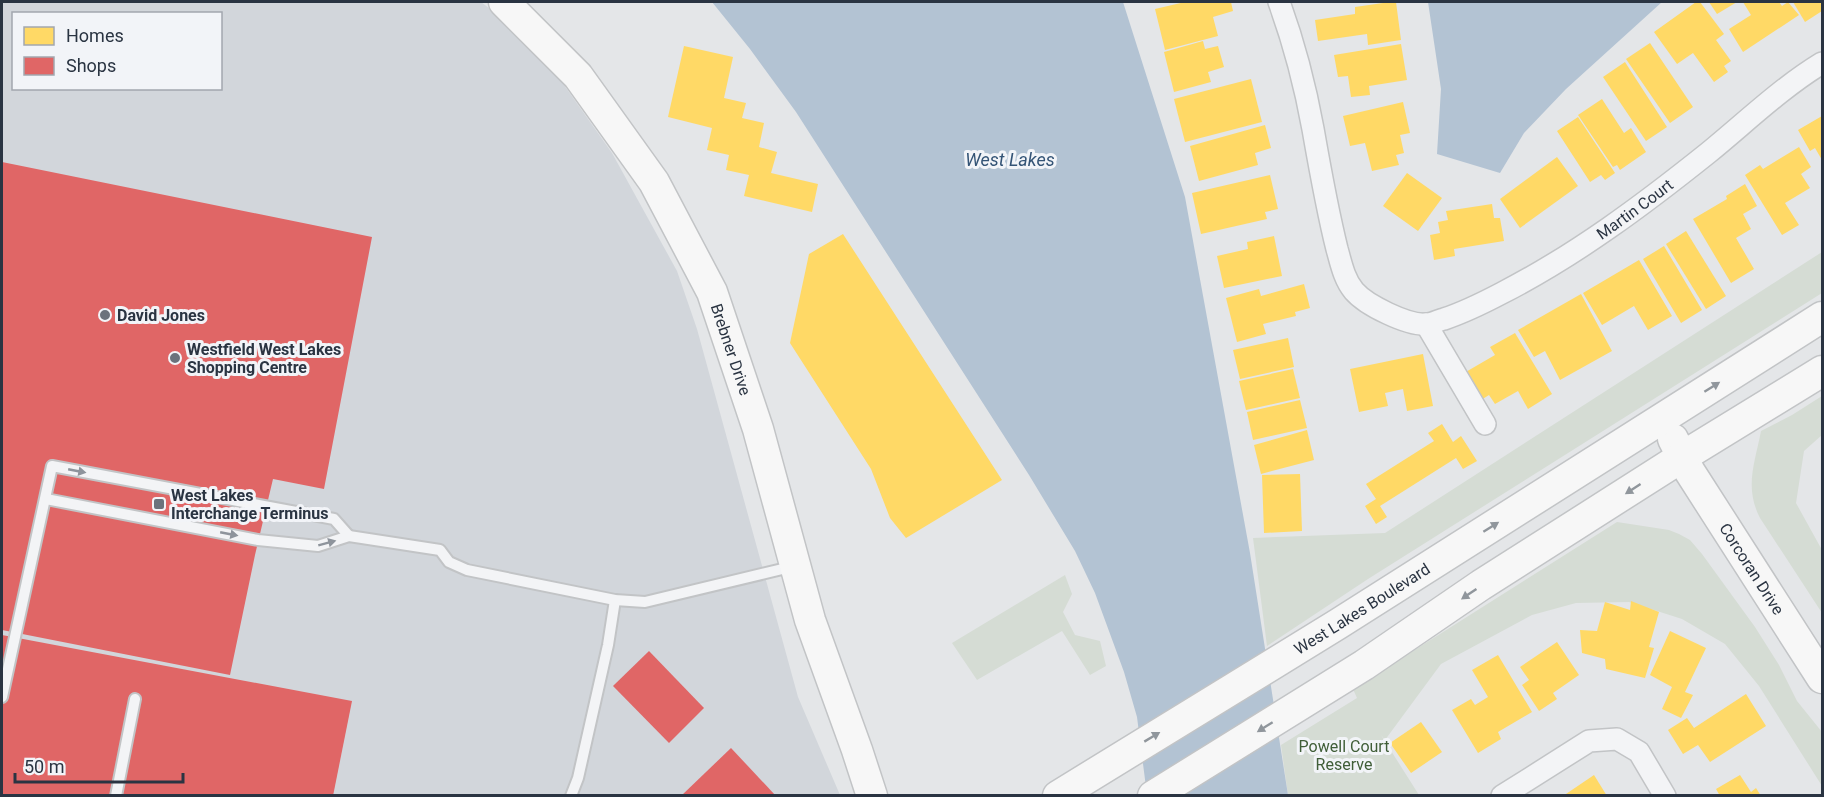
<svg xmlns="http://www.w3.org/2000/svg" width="1824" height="797" viewBox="0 0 1824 797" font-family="Roboto,sans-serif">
<rect width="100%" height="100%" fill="#e4e6e8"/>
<path fill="#d2d6db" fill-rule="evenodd" d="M2,2h479l30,23 36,36 65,92 65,118 20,58 101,368 42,98 -838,1zM14,14h206v74h-206z"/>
<g fill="#d5dcd4">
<polygon points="1822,252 1822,293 1368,579 1267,646 1253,538 1385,533"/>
<path d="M1822,396v39l-18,16 -8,52 26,47v63l-62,-95c-16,-31 -5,-55 1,-87l31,-16z"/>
<polygon points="1617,522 1669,530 1679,534 1690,540 1702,554 1755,627 1779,665 1797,701 1822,732 1822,786 1759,686 1725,644 1682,619 1629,602 1576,603 1532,615 1441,664 1385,740 1381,735 1419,795 1288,795 1281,745 1357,698 1353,689"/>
<polygon points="1065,575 1072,594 1063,612 1075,635 1100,641 1106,666 1090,675 1062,631 977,680 952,643"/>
</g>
<g fill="#b3c3d3">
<polygon points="712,2 1123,2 1185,197 1250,553 1288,795 1147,795 1137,717 1124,672 1095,593 1075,551 1029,475 796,112 750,49"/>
<polygon points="1428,2 1662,2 1566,89 1524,133 1500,173 1437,154 1441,89"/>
</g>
<g fill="#ffd966">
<polygon points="1185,2 1231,2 1233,11 1213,17 1218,36 1165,50 1155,9"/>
<polygon points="1390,2 1396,2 1401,40 1368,45 1367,34 1318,41 1315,20 1355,14 1355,7"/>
<polygon points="1696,2 1700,2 1724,34 1716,40 1731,61 1724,66 1728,72 1714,82 1693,53 1677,64 1654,32"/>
<polygon points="1709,2 1737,2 1717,14"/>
<polygon points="1743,2 1779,2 1782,6 1788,2 1799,15 1743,52 1729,29 1751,15"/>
<polygon points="1793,2 1822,2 1822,11 1805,22"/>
<polygon points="1203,41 1205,49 1218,46 1224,67 1208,72 1211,82 1174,92 1164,52"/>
<polygon points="1650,43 1693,107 1670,123 1626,59"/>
<polygon points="1401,44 1407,80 1369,86 1370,95 1351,97 1348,76 1338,77 1334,55"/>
<polygon points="684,46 733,57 724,98 746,103 742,118 764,123 759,147 777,152 771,173 818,184 812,212 744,196 749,175 726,170 729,155 707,150 712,128 668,117"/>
<polygon points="1625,62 1667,127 1646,141 1603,77"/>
<polygon points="1251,79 1262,122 1185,142 1174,99"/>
<polygon points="1602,99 1624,133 1631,128 1646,152 1620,170 1617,165 1613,167 1578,115"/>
<polygon points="1403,102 1410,133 1400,135 1404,153 1396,155 1399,165 1372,171 1365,143 1350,146 1343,116"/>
<polygon points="1822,116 1822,160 1815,148 1810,151 1798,130"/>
<polygon points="1578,117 1615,173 1605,180 1601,175 1590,182 1557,131"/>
<polygon points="1265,125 1271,148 1255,153 1258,165 1199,181 1190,146"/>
<polygon points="1799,147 1811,167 1801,174 1810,188 1785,203 1799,225 1782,235 1745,175 1760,165 1763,169"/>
<polygon points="1557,157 1578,186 1520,228 1500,199"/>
<polygon points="1407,173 1442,198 1418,231 1383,206"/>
<polygon points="1270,175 1278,209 1265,212 1267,219 1201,234 1192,193"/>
<polygon points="1745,184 1757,206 1743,214 1751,229 1736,238 1754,269 1731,283 1693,219 1727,199 1726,196"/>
<polygon points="1492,204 1494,218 1500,218 1504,241 1454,249 1455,256 1434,260 1430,235 1440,233 1438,222 1448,220 1446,211"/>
<polygon points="1686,231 1726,296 1706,309 1666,244"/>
<polygon points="843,234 1002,480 906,538 890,518 871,469 790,343 809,254"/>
<polygon points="1274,236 1282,276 1224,288 1217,256 1248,249 1247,242"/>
<polygon points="1664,246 1702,310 1681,323 1643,259"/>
<polygon points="1639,260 1672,316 1648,330 1634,306 1602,325 1583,293"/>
<polygon points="1304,284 1310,308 1295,312 1296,316 1263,324 1266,334 1237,342 1226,298 1259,289 1261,296"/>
<polygon points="1581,294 1612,351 1560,380 1545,351 1534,357 1518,330"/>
<polygon points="1515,333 1552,394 1528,409 1518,391 1495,404 1489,395 1481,400 1464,373 1495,355 1490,347"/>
<polygon points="1288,338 1294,367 1240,379 1233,350"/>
<polygon points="1423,354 1433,406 1407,411 1403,389 1385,393 1388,406 1359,412 1350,369"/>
<polygon points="1293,369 1300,398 1246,410 1239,381"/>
<polygon points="1300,400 1307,428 1253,440 1247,412"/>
<polygon points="1442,424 1453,442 1461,436 1477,461 1463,469 1456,458 1380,506 1387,517 1376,524 1365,506 1376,499 1366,484 1434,441 1428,433"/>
<polygon points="1307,430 1314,460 1261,474 1254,445"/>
<polygon points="1300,474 1302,531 1264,533 1262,475"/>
<polygon points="1631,601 1659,612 1649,647 1654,648 1645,678 1606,669 1605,659 1582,653 1580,630 1597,631 1605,602 1630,610"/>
<polygon points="1670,631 1706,648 1685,692 1693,695 1681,718 1662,709 1672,687 1650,675"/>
<polygon points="1557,642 1579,675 1553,693 1557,699 1539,711 1522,685 1529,680 1520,667"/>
<polygon points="1498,655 1532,712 1498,732 1501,739 1478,753 1452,710 1471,699 1475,705 1488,697 1472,670"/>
<polygon points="1746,694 1766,726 1710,762 1698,745 1683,754 1668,730 1687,718 1694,728"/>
<polygon points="1421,722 1442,752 1411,773 1390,743"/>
<polygon points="1594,775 1607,796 1563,796"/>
<polygon points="1740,775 1751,792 1756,788 1761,796 1720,796 1716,789"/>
</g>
<g fill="#e06666">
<polygon points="2,162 372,237 324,489 273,479 255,555 230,675 2,630"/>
<polygon points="2,635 352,701 333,796 2,796"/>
<polygon points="649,651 704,708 669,743 613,686"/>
<polygon points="731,748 776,796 681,796"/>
</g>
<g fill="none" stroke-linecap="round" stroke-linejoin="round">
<defs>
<g id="lane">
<polyline points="46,499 258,540 318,546 349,536 440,550 449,562 467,570 615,600 645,602 795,566"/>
<polyline points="2,697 52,466 334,519 349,536"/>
<polyline points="116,796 135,699"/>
<polyline points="571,796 578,778 608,645 615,600"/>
</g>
<g id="street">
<path id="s1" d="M1279,2c15,41 26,83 34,127 7,40 14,80 24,120 4,14 7,30 17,42 12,14 54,35 73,33 5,0 12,-4 17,-5 21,-7 39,-16 58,-26 74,-38 141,-88 206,-140 38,-31 73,-65 114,-90"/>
<polyline points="1426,324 1485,424"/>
<polyline points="1502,796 1589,741 1617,739 1639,752 1665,796"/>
</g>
<g id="secondary">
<path id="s2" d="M504,2l74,74 76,106 58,110 46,137 52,191 47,130 15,46"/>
<path id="s3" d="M1673,439l17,33 132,206"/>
<path id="s4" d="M1058,796l280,-172 484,-307"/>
<polyline points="1153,796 1364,665 1481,585 1682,457 1822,371"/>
</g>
</defs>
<use href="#lane" stroke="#c2c4c6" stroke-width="14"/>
<use href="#street" stroke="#c2c4c6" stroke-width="24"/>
<use href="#secondary" stroke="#c2c4c6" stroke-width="33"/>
<use href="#lane" stroke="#f3f4f6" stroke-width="10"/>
<use href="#street" stroke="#f3f4f6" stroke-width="21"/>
<use href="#secondary" stroke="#f7f7f7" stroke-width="30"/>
</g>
<defs><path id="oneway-solid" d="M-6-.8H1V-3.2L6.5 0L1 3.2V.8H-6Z" transform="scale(1.5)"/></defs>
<g fill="#90969c">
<use href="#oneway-solid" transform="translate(1712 387) rotate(-32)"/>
<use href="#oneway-solid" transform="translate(1633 489) rotate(147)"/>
<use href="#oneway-solid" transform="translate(1491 527) rotate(-32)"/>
<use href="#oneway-solid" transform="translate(1469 594) rotate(146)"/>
<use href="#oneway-solid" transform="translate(1265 727) rotate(148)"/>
<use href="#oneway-solid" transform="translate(1152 737) rotate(-31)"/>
</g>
<g fill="#8e949c">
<use href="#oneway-solid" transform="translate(77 471) rotate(11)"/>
<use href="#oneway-solid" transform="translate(229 534) rotate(11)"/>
<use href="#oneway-solid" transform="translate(327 543) rotate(-15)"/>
</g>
<g fill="#6b727c" stroke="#f2f4f8" stroke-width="2">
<circle cx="105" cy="315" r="6"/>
<circle cx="175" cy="358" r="6"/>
<rect x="153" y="498" width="12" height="12" rx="3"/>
</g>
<g text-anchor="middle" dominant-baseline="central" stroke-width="6" stroke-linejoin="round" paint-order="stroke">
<g font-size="16" fill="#2a3442" stroke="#f2f4f8">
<text stroke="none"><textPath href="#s1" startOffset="620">Martin Court</textPath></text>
<text stroke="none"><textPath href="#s2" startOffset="420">Brebner Drive</textPath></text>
<text stroke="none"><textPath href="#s3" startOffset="152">Corcoran Drive</textPath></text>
<text stroke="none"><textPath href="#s4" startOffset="357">West Lakes Boulevard</textPath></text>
</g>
<g font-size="16" font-weight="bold" fill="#2a3442" stroke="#f2f4f8" text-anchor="start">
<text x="117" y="315">David Jones</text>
<text x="187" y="349">Westfield West Lakes<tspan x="187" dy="18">Shopping Centre</tspan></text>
<text x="171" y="495">West Lakes<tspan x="171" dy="18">Interchange Terminus</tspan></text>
</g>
<g font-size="16" fill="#405e38" stroke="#f2f4f8">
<text x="1344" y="746">Powell Court<tspan x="1344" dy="18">Reserve</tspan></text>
</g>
<g font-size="18" font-style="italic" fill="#345476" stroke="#f2f4f8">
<text x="1010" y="159">West Lakes</text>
</g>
</g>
<rect width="1824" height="797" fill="none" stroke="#2a3442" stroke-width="6"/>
<rect x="12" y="12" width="210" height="78" fill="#f2f4f8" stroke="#a2a7af" stroke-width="1.5"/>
<rect x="24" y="27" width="30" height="18" fill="#ffd966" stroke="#a2a7af" stroke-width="1.5"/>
<text x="66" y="42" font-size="18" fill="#2a3442">Homes</text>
<rect x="24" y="57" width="30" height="18" fill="#e06666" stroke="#a2a7af" stroke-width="1.5"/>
<text x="66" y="72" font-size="18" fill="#2a3442">Shops</text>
<path d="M15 773v9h168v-9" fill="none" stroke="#2a3442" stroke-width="3"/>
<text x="24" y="773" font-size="18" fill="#2a3442" stroke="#f2f4f8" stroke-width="4.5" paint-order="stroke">50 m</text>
</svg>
